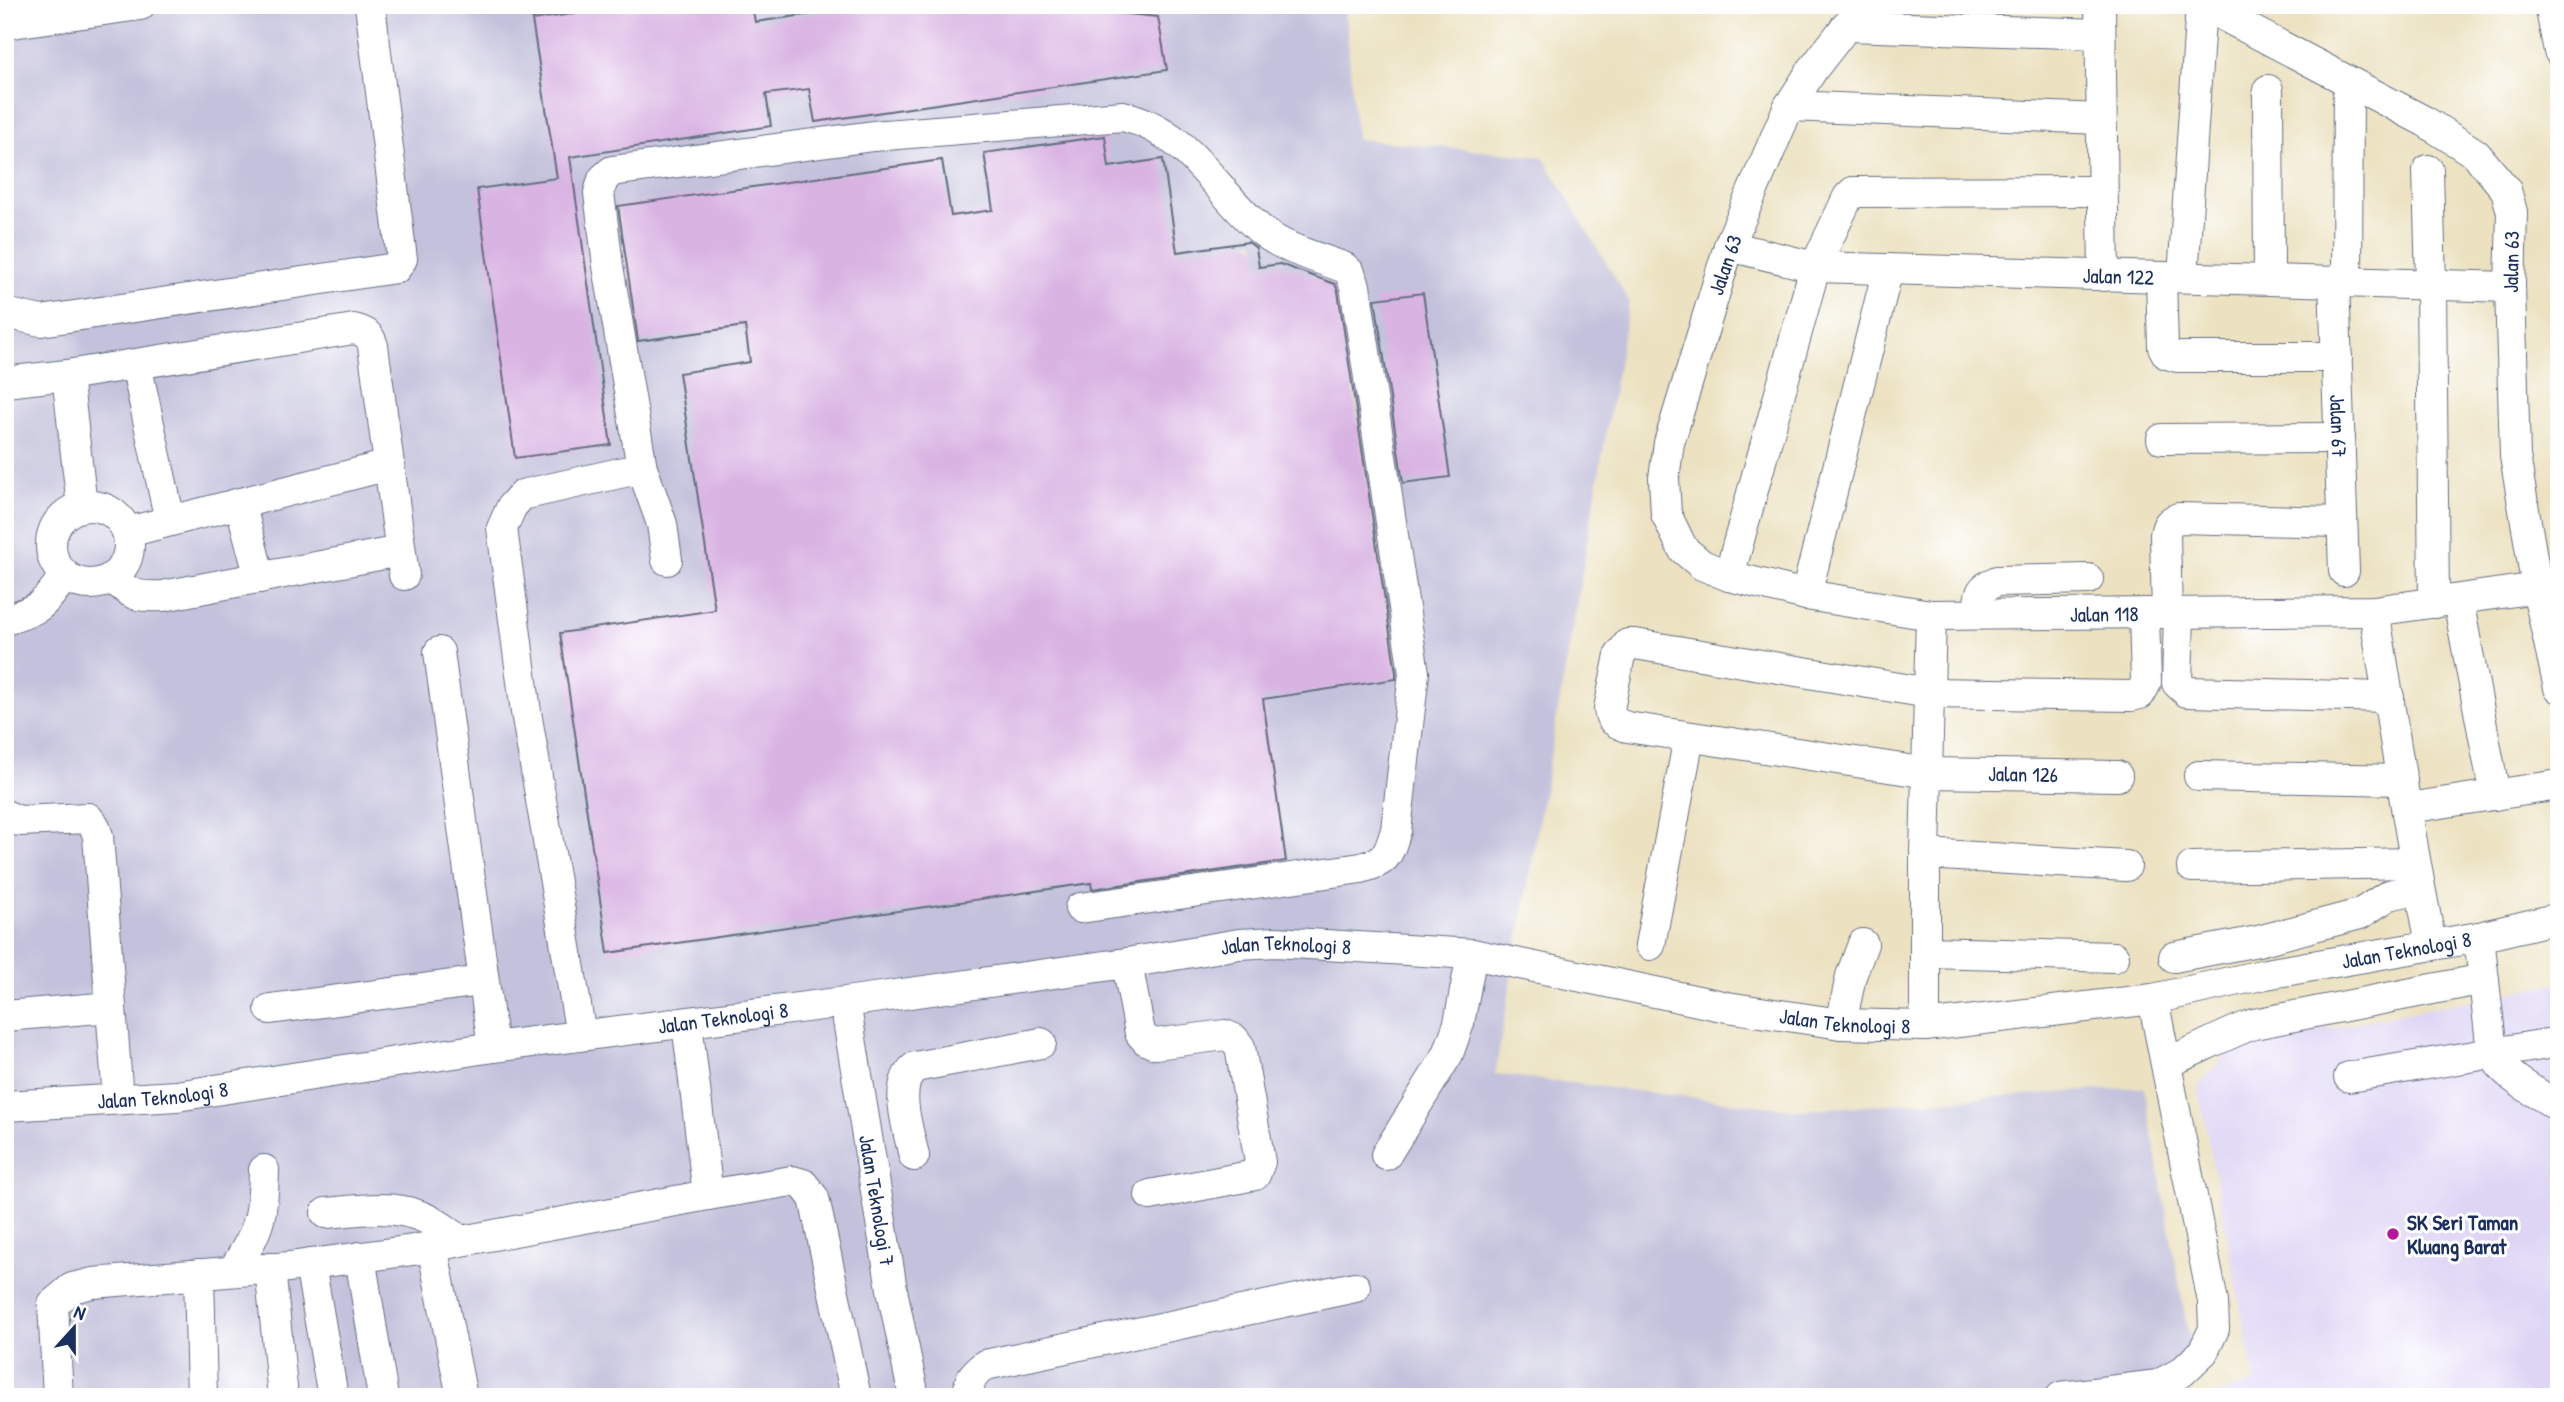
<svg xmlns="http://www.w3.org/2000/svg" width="2564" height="1402" viewBox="0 0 2564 1402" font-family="'Patrick Hand',sans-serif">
<rect width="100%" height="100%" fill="#fff"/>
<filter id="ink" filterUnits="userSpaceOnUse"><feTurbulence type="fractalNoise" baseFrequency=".0143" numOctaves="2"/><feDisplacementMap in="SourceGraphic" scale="14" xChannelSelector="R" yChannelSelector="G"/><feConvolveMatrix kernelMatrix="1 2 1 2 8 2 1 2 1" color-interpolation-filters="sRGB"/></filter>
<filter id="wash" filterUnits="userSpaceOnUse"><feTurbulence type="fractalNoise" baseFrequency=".00686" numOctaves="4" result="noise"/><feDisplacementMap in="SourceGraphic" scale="28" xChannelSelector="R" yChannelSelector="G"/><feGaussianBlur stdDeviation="1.57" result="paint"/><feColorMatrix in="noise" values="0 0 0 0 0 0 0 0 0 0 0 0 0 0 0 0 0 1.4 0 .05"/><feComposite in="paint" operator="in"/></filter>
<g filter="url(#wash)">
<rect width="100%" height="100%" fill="#ece2c1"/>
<polygon fill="#ded5f5" points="2559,983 2559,1397 2209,1397 2255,1382 2198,1087 2233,1047"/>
<path fill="#c3c1db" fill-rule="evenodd" d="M5,5h1340l11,134 187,18 86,144 -134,773 303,36 346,-23 53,296 -35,14h-2157zM1105,136l4,31 54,-7 14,92 78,-11 4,26 21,-3 59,21 59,394 -356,52 23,156 -456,66 -49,-320 155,-23 -36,-237 71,-11 -5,-36 -108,15 -20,-135 325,-46 9,56 42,-6 -8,-57z"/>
<g id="blocks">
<g fill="#d9b4e3">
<polygon points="631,5 752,5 755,22 874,5 1036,5 1158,17 1167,70 815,122 809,89 766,94 771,126 570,157 611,445 515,458 477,189 557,178 532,20"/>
<polygon points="1105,136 1109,167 1163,159 1177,252 1248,242 1256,248 1259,267 1280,264 1335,284 1338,291 1396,673 1396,679 1263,699 1286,861 1092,889 1091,883 608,953 560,633 715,610 679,373 750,362 745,326 638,341 618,206 942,160 951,216 993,210 984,153"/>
<polygon points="1423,293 1450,477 1403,483 1375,299"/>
</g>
</g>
</g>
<g filter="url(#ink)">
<use href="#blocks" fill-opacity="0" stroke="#646e81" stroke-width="2"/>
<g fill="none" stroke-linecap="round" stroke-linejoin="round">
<defs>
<g id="minor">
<path id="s1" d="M1863,5l-50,64 -24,37 -60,140 -60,197 -5,35 2,36 17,35 19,16 27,11 77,19 125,20 443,-4 163,-23"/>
<polyline points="2100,5 2104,276"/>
<polyline points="2203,5 2426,122 2476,154 2506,190 2512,212 2510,287 2515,456 2537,588 2559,688"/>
<polyline points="2550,5 2559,51"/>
<polyline points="5,24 140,5"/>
<polyline points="1846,26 2100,34"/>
<polyline points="2268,90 2269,279"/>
<polyline points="1789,106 2100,119"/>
<polyline points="2428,170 2431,284 2434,603"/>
<path id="s2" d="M1729,246l86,21 695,20"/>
<polyline points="2161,277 2163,347 2167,354 2177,357 2337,357"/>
<polyline points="2183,277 2201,5"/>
<path id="s3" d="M2334,281l10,290"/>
<polyline points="2347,281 2348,82"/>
<polyline points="5,313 41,321 396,268 402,259 370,5"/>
<polyline points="136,364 170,521"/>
<path d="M67,375l287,-46c12,3 16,6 19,17l31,229"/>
<polyline points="5,382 67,375 82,506"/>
<polyline points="2162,439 2340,438"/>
<polyline points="642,468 662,524 667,560"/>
<polyline points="240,503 260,578"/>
<circle cx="90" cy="545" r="39"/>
<polyline points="128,532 389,465"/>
<polyline points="1729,576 1815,267 1848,197 1853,192 2102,191"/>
<path d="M112,577c19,19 24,20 51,19l237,-45"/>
<polyline points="1806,595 1888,269"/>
<polyline points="2458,600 2495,795"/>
<path d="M2374,611c19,111 34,222 57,332"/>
<path d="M2167,613l-2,-78c2,-10 3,-13 13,-17l164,4"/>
<polyline points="2179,613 2177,683 2187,692 2389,697"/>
<path d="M1978,614c2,-18 -1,-25 19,-33l91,-2"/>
<path d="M5,620c38,-12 36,-13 60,-44"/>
<polyline points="439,652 493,1047"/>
<path d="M2117,776l-189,-3 -301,-46c-11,-4 -17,-6 -18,-18l11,-54 8,-11h7l294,49 202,3 9,-2 6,-11 -2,-70"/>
<polyline points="2199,776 2402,780"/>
<polyline points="2408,808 2559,785"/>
<polyline points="5,815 19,821 88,818 94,825 98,836 118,1099"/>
<polyline points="1925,854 2126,866"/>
<polyline points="2192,867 2414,863"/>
<path d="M2479,937l13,115c11,25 45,40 67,55"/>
<polyline points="1650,945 1689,737"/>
<polyline points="1925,952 2114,957"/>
<polyline points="2174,957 2258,941 2360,914 2389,895 2420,888"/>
<polyline points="1127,963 1140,1033 1146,1040 1155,1044 1225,1035 1234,1039 1240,1047 1260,1162 1255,1175 1150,1195"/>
<path id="s4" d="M845,1002l48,293 21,102"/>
<polyline points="270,1009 482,981"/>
<polyline points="5,1016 111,1007"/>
<polyline points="1841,1024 1851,976 1863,944"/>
<polyline points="1925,1026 1925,854 1931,615"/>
<path d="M581,1035l-55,-323 -24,-184 10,-22 10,-11 120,-27 -34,-202 -9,-73 4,-14 9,-8 261,-35 250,-20c69,17 89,73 139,115 24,19 55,26 83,37l5,5 5,13 59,387 -18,157c-8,25 -8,31 -35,38l-281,40"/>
<path d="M2166,1063c30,-12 57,-28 88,-39l230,-45"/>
<polyline points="2349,1077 2559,1042"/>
<path id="s5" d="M5,1106l172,-10 316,-49 352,-45 282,-39 112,-19 37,-2 196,12 255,53 114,17 84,2 228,-27 113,-25 213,-37 80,-19"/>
<polyline points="1386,1155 1448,1054 1459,1023 1472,954"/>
<path d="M914,1156c-5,-24 -22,-71 1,-89l126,-24"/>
<polyline points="708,1195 792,1181 803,1184 814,1198 856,1397"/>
<path d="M326,1213c56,-5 88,-12 134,28"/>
<polyline points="432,1246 462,1397"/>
<polyline points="360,1257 383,1397"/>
<polyline points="310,1264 333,1397"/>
<polyline points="270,1268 283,1397"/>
<path d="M233,1271c26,-42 30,-51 31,-101"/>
<polyline points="199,1274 202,1397"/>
<polyline points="58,1397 53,1304 72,1288 93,1283 289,1267 413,1250 708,1195 687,1023"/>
<path d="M970,1397c-3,-16 2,-22 15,-32l370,-78"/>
<polyline points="2061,1397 2158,1385 2182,1372 2203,1352 2214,1329 2213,1302 2153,999"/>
</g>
</defs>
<use href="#minor" stroke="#646e81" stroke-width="32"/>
<use href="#minor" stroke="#fff" stroke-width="30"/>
</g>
</g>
<circle fill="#b5179e" stroke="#fff" stroke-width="2.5" cx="2393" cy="1234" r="7"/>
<g text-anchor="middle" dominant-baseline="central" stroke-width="6" stroke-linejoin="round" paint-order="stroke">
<g font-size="21" fill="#1b2f5e" stroke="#fff">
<text transform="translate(2511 262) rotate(-89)">Jalan 63</text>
<text transform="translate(1725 265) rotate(-71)">Jalan 63</text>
<text stroke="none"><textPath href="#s2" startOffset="392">Jalan 122</textPath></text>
<text stroke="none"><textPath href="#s3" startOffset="145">Jalan 67</textPath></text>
<text stroke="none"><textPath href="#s1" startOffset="1027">Jalan 118</textPath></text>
<text transform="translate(2023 774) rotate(1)">Jalan 126</text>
<text stroke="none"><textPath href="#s5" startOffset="1292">Jalan Teknologi 8</textPath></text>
<text stroke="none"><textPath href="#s5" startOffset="2426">Jalan Teknologi 8</textPath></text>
<text stroke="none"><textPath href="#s5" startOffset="724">Jalan Teknologi 8</textPath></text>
<text stroke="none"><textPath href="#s5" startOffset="1858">Jalan Teknologi 8</textPath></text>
<text stroke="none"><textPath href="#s5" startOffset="158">Jalan Teknologi 8</textPath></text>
<text stroke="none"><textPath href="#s4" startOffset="201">Jalan Teknologi 7</textPath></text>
</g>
<g font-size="21" font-weight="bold" fill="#1b2f5e" stroke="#fff" text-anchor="start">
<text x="2407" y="1222">SK Seri Taman<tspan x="2407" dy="24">Kluang Barat</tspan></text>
</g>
</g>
<rect width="2564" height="1402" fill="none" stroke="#fff" stroke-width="28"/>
<g transform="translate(74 1328) rotate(21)" stroke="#ffffff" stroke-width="5" paint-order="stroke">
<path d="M0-5L12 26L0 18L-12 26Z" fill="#1b2f5e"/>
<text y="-10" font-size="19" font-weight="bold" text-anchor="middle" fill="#1b2f5e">N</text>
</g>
</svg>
